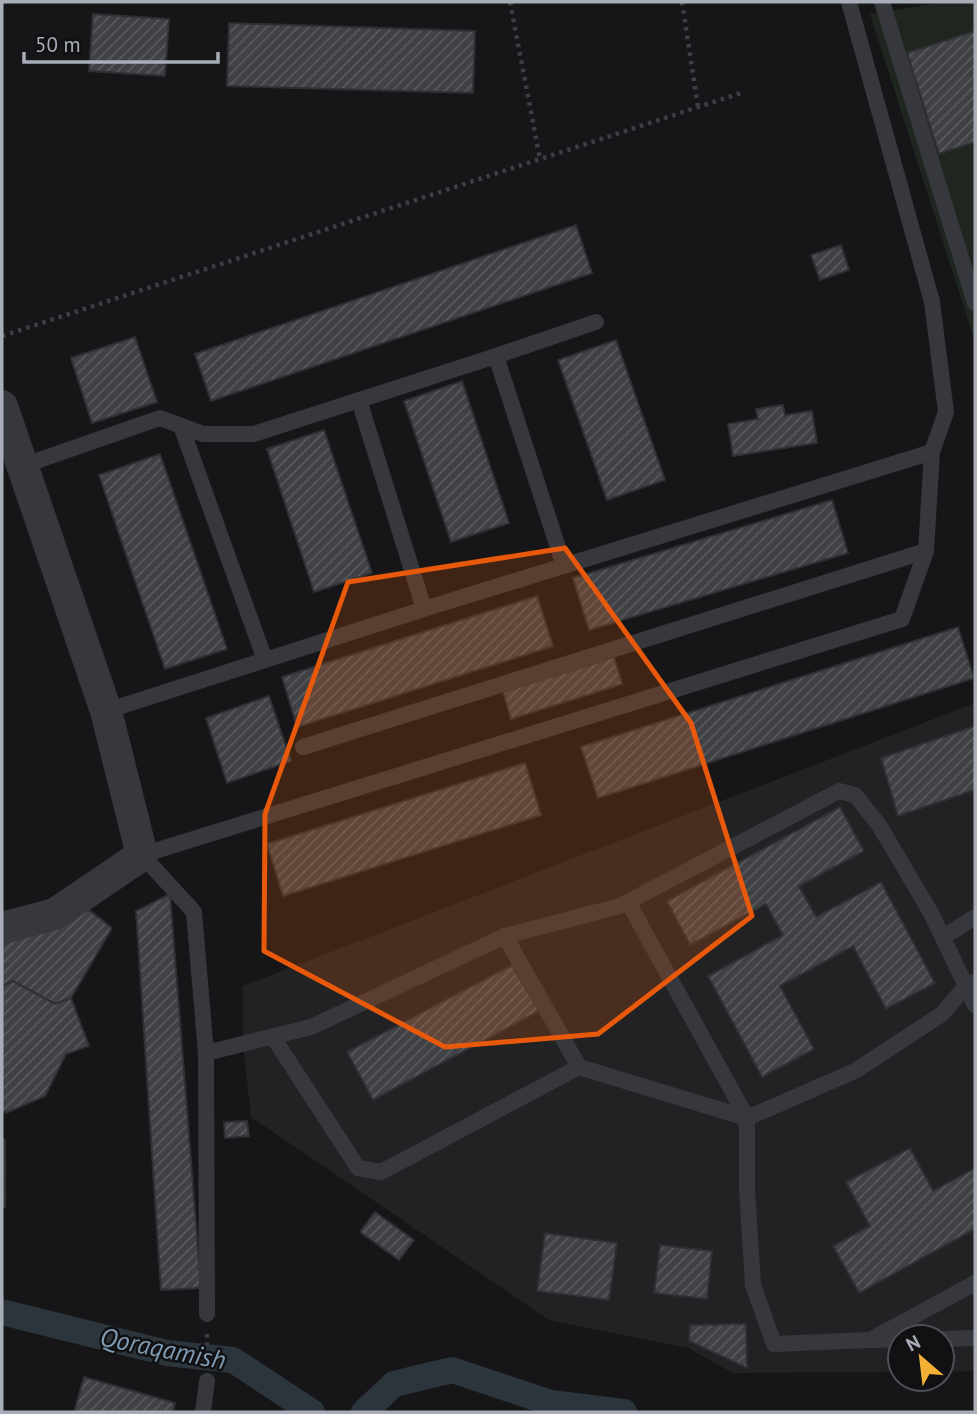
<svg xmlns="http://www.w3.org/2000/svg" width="977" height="1414" viewBox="0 0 977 1414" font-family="'PT Sans',sans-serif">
<defs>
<pattern id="building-hatch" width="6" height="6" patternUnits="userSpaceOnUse" patternTransform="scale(1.75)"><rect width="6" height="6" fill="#404145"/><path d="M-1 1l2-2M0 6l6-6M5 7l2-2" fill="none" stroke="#595a5e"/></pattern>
</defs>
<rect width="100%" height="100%" fill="#161618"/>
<polygon fill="#222225" points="975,703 975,1371 942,1372 942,1337 900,1337 900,1372 733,1373 688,1348 549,1320 251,1117 243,1044 243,986"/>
<polygon fill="#1e261f" points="943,2 975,2 975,342 870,14"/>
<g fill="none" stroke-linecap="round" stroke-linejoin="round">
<g stroke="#2c353c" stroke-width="26">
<polyline points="2,1312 167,1353 233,1360 312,1412"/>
<polyline points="364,1412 394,1384 452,1370 551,1403 624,1412"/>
</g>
</g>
<g fill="url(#building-hatch)" stroke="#303034" stroke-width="2">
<polygon points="93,14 169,19 165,76 89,71"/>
<polygon points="229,23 475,31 473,93 227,86"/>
<polygon points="975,31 975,142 939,154 907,53"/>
<polygon points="576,225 592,273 211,401 195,354"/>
<polygon points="841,245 849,270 820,280 811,255"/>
<polygon points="135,337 157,402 92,423 71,358"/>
<polygon points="616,340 665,480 607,500 558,360"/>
<polygon points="462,381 509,523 451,542 404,401"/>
<polygon points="783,405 785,415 812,411 817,443 733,456 728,424 758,419 756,409"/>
<polygon points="324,430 372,573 314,592 267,449"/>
<polygon points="160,454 227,649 165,669 99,475"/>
<polygon points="832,500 848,553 589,630 573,578"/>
<polygon points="537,596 553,646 297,727 282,677"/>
<polygon points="958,627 974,678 598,798 581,747"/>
<polygon points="614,657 622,684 511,719 503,692"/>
<polygon points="269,696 291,761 227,783 206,718"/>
<polygon points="975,726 975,790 898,816 881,758"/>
<polygon points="525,763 541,815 283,896 267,844"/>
<polygon points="840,807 864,851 799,886 816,917 881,882 935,983 886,1009 853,946 780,986 814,1049 762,1077 708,976 783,935 766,904 690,945 667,901"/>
<polygon points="170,894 201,1288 161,1290 136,911"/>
<polygon points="89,910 112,928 71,998 55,1004 13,981 2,986 2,945"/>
<polygon points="512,965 539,1011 373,1100 347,1052"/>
<polygon points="13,981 55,1004 71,998 89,1046 66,1054 45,1096 6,1113 2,1111 2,986"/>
<polygon points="247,1121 249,1136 225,1138 224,1122"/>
<rect x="2" y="1140" width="3" height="67"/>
<polygon points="910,1148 933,1191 975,1168 975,1229 859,1293 833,1246 870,1226 846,1182"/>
<polygon points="375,1212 414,1240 399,1260 360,1232"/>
<polygon points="545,1233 617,1243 609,1300 537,1291"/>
<polygon points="660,1245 712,1251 707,1299 654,1293"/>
<polygon points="746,1324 747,1368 689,1341 690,1325"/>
<polygon points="84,1377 175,1403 173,1412 74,1412"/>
</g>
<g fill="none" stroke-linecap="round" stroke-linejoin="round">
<g stroke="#3d3f44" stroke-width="4.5" stroke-dasharray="3.5 5" stroke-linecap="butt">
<polyline points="510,2 540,159"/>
<polyline points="682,2 698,107"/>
<polyline points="2,336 741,93"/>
<polyline points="207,1363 207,1333"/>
</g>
<g stroke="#37383d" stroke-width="16">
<polyline points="882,2 975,303"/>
<polyline points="359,400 424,609"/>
<polyline points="181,426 265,660"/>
<polyline points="22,466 160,418 203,434 254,434 496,356"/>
<polyline points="564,566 496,356 596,322"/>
<polyline points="106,711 424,609 932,452"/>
<polyline points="303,747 926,551"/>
<polyline points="628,902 747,1118 747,1189 753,1285 774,1344 870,1340 975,1283"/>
<polyline points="505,936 579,1067"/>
<polyline points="943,937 975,917"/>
<polyline points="273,1037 358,1168 381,1172 579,1067 747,1118 855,1071 942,1014 966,986 973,982"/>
<polyline points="206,1053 311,1027 505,936 620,906 839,791 855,795 879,825 931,913 975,1005"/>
<polyline points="207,1314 206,1053 194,912 142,855 902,619 926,551 932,452 946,412 932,302 849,2"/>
<polyline points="942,1339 975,1338"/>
<polyline points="872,1340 900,1339"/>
<polyline points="203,1412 207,1381"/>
</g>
<polyline stroke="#37383d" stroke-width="32" points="2,406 106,711 142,855 55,914 2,928"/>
</g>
<path fill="#e8590c" fill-opacity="0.2" stroke="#e8590c" stroke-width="5" stroke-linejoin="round" d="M565,548l126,175 61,193 -154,118 -153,13 -181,-96 1,-137 83,-232z"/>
<g text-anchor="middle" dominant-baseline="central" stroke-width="5" stroke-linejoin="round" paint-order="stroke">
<g font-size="26" font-style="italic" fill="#7f9bb3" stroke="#111113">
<text transform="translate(163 1348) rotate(11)">Qoraqamish</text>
</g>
</g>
<rect width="977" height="1414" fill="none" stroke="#a8adb8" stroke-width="7"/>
<g transform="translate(921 1358) rotate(332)"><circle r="33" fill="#111113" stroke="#4d4f55" stroke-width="2"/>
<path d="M0-5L12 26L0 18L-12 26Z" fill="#f2b134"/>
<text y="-10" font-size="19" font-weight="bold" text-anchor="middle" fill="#a8adb8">N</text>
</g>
<path d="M24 52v10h194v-10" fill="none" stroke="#a8adb8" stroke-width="3.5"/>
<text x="35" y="52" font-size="21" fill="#a8adb8" stroke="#111113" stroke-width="5" paint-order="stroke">50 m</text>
</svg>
